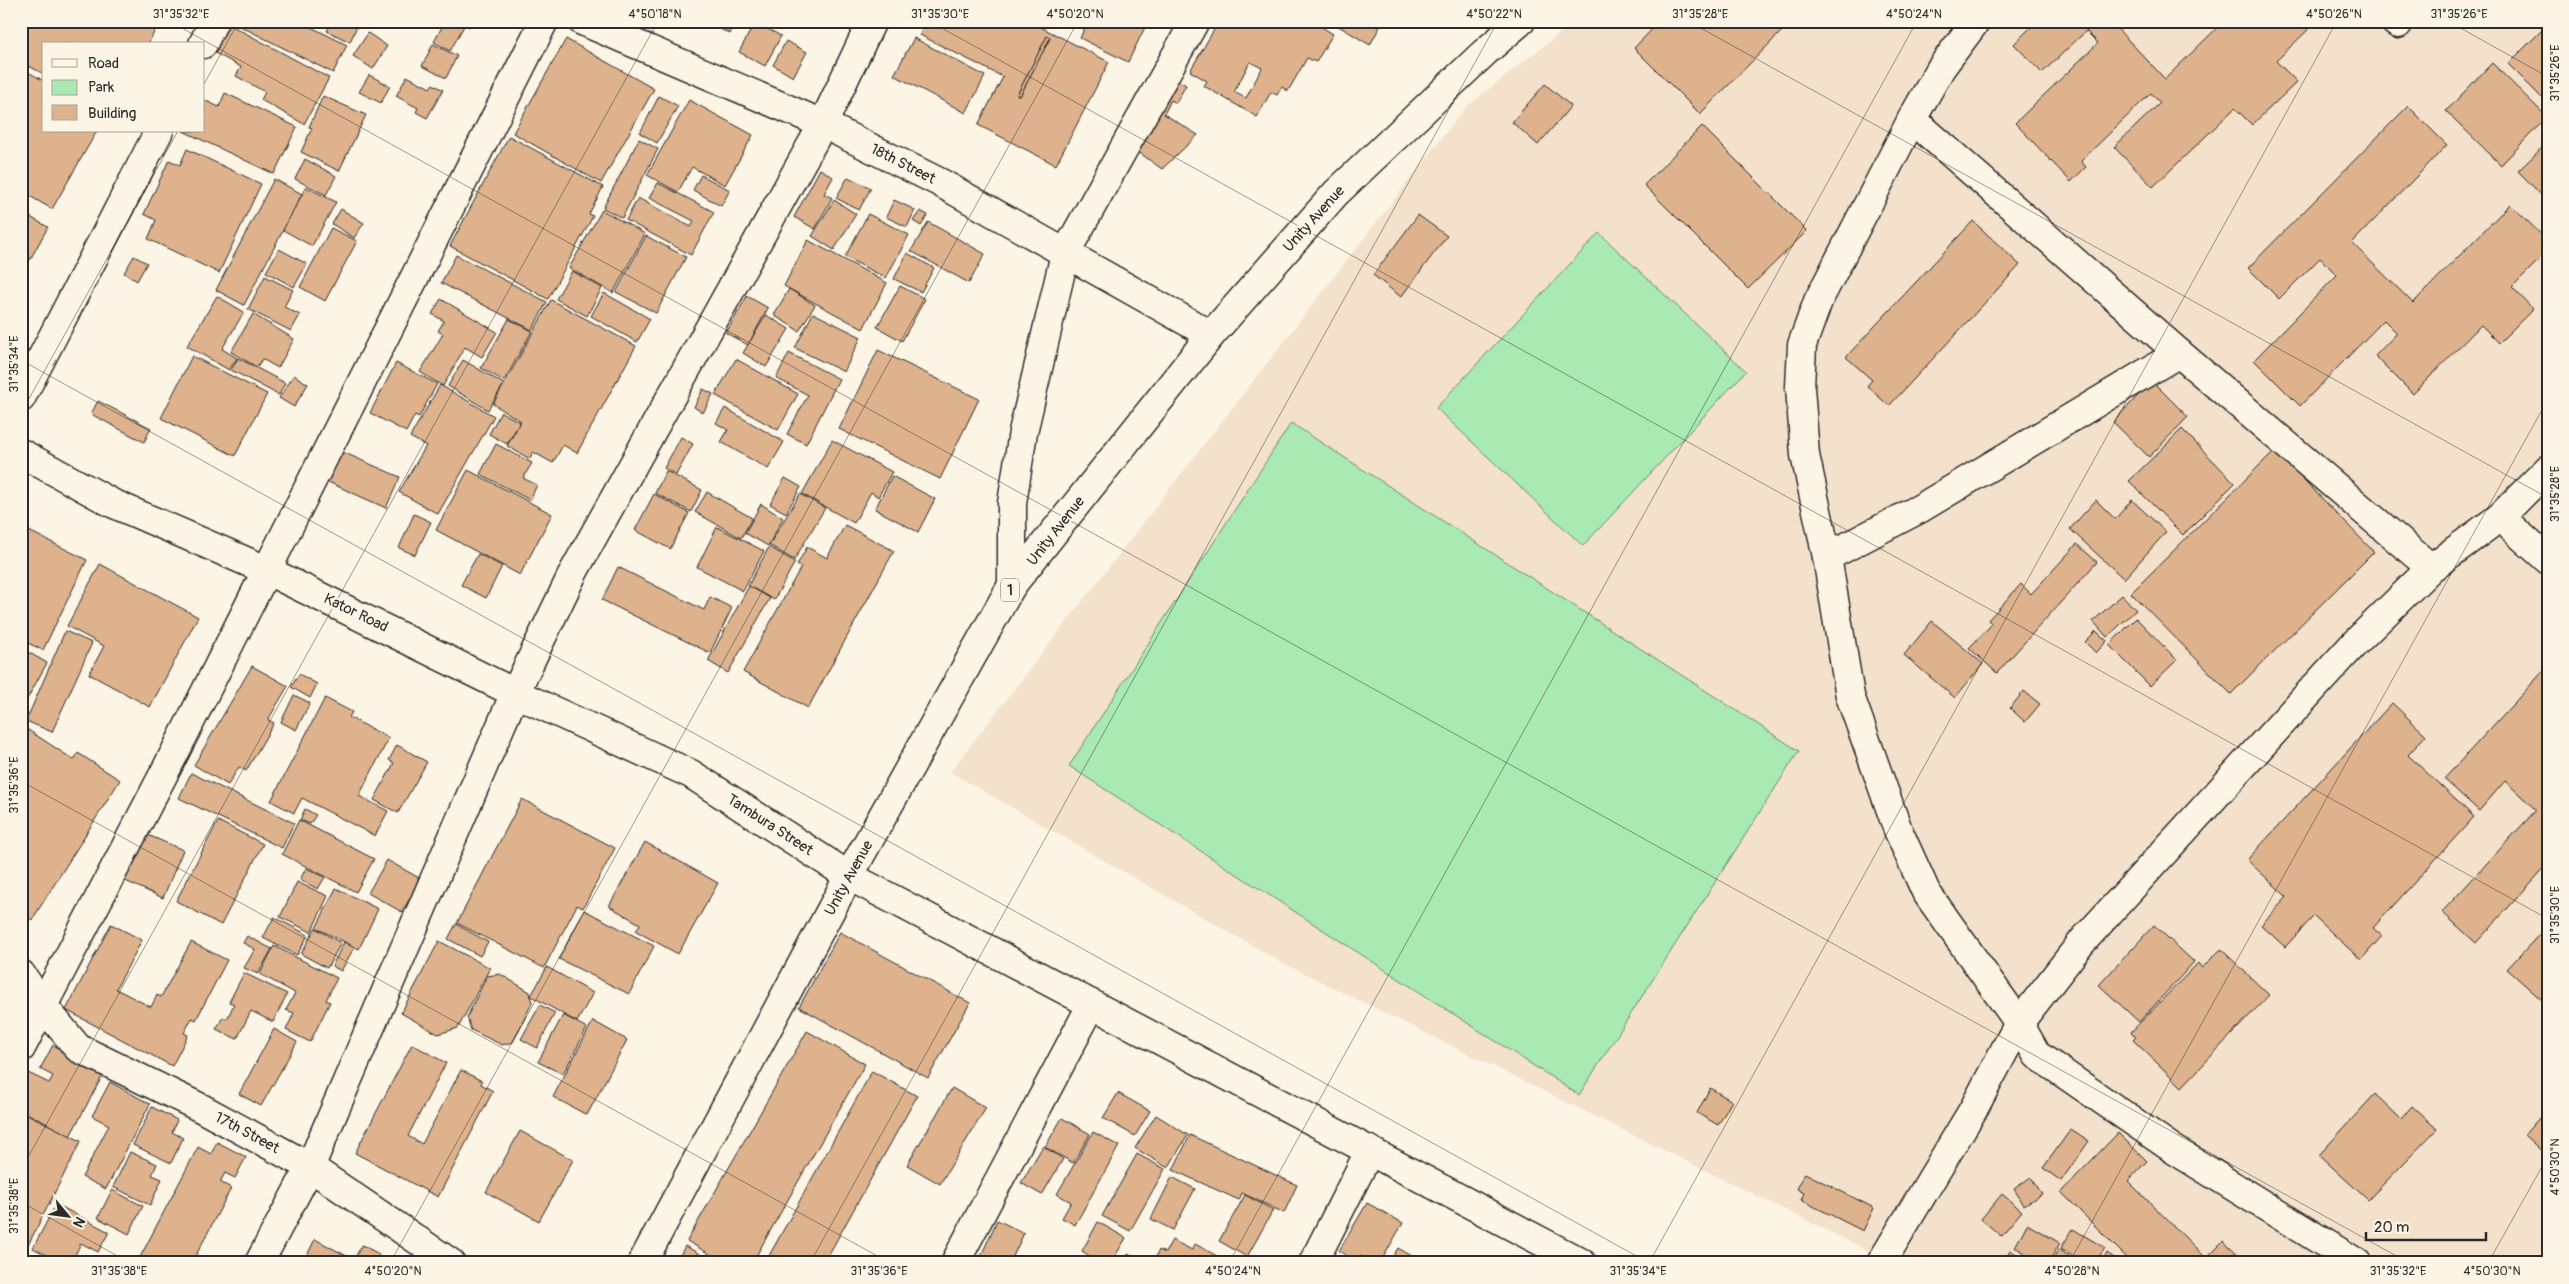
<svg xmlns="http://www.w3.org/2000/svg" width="2569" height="1284" viewBox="0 0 2569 1284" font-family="Pangolin,sans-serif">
<rect width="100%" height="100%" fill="#fcf5e5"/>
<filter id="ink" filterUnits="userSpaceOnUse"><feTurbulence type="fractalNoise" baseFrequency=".02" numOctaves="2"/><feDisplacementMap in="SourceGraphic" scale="10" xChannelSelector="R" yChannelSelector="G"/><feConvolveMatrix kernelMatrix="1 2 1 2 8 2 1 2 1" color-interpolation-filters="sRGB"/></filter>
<g filter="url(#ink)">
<polygon fill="#f3e1cb" points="1575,21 2548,21 2548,1263 1893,1263 1281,962 950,772 1465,108"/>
<g fill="#a9e9b2" stroke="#6a8a6e">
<polygon points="1599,233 1746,371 1583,546 1436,408"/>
<polygon points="1291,423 1799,751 1579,1095 1069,766"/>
</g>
<g fill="#ddb28d" stroke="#2b2b2b" fill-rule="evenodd">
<polygon points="25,21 160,21 148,44 44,44 44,74 21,62 21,29"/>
<polygon points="223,21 329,78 304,124 261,100 265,92 236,76 241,67 206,48"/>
<polygon points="235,21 299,21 347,45 333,73 234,23"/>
<polygon points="332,21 359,21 350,42 327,31"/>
<polygon points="445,21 472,21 469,27 465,24 450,51 434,42"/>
<polygon points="717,21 736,21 730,34 714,26"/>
<path d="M926,21h103l80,41 -53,103 -78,-40 25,-48 -83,-42zM1047,36l3,2 -30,58 -3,-1z"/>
<polygon points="1088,21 1148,21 1128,62 1080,38"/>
<path d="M1219,21h93l21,13 -17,28 -9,-4 -19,33 -6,-4 -5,8 -6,-3 -14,25 -53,-31 3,-5 -17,-10zM1250,62l12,6 -16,30 -12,-6z"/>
<polygon points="1330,21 1383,21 1370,45"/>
<polygon points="1660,21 1792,21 1700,114 1634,48"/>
<polygon points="2037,21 2115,21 2113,24 2165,79 2224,21 2317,21 2276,61 2297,82 2252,125 2235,108 2153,187 2114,147 2160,103 2151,93 2081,161 2086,167 2071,182 2015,123 2098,43 2086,31 2042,73 2014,44"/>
<polygon points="755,22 781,36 765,66 739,52"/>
<polygon points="2548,24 2548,104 2508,64"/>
<polygon points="368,33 387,46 373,69 353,56"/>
<polygon points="1047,36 1050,38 1020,96 1017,95"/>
<polygon points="914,38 985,76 966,113 894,75"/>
<polygon points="566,39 654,89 601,183 513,133"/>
<polygon points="786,41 807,52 793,77 773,65"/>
<polygon points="433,44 457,56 446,78 422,66"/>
<polygon points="2492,63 2547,117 2501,165 2446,111"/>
<polygon points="21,68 44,81 44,131 97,131 52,209 21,191"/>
<polygon points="369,75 390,86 381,103 359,92"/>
<polygon points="407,76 430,88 433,84 443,90 427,118 416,112 418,108 396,96"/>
<polygon points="1172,77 1186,85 1176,103 1171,100 1164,114 1198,135 1162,169 1137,151"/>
<polygon points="1545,84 1571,106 1538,145 1512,122"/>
<polygon points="225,93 297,127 274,174 183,131 204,131 204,100 219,107"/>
<polygon points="323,96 366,115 339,171 301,152 312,128 309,127"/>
<polygon points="659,96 678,106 657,143 640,133"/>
<polygon points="689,100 753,135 725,185 692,167 678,192 647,175"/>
<polygon points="2408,106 2447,145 2352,243 2413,303 2510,204 2548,241 2548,251 2512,287 2533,309 2499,343 2481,325 2413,394 2375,356 2397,333 2384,320 2300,406 2254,360 2337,275 2320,258 2279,299 2248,268"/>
<polygon points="1702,126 1807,231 1748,289 1644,185"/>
<polygon points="509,136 603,187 589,214 593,216 548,299 450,246"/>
<polygon points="639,139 658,149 622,218 603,208"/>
<polygon points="2547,143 2548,144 2548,202 2518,171"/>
<polygon points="187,149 261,184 219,273 148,239 156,220 144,214 169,160 180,165"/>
<polygon points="305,159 336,176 326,195 295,179"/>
<polygon points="820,169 833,177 824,194 832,198 815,229 794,217"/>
<polygon points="701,175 730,190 721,206 693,190"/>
<polygon points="848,177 871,188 859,210 836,198"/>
<polygon points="274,179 302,194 244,305 216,290"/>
<polygon points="658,183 714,212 691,255 626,220 638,198 691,227 694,221 649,198"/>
<polygon points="306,187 336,202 312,246 283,230"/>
<polygon points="834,200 856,214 834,250 812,236"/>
<polygon points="894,200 915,210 907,227 886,217"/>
<polygon points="341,209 364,223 354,238 332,224"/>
<polygon points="602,210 645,234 613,293 569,268"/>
<polygon points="920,211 928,215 921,226 913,221"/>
<polygon points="21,212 48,227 21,276"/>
<polygon points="868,214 909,235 886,278 845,257"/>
<polygon points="1418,215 1447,236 1401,297 1373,275"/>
<polygon points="1973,221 2020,265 1889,406 1867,386 1872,380 1846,357"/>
<polygon points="928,222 985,254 969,283 911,251"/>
<polygon points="331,228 357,241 325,301 300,287"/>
<polygon points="646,236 686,257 656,313 616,292"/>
<polygon points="808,240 887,283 863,329 784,286"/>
<polygon points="279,249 307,264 294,287 266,272"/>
<polygon points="907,253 934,268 921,292 894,279"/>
<polygon points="456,255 547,302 532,330 441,283"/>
<polygon points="134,256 147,263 137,281 124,273"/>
<polygon points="572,271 602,288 587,316 556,299"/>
<polygon points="265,276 293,290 284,307 300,315 291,331 248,309"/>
<polygon points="900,286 925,299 902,341 877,327"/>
<polygon points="789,289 815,305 799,331 774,315"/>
<polygon points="604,293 650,319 637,342 591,316"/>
<polygon points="217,296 244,312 222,349 237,358 229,370 187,346"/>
<polygon points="747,296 768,308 748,345 726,333"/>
<polygon points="441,299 497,332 482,357 465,347 443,386 420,372 443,334 438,331 444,321 432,314"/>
<polygon points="551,300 636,346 577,453 563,445 553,463 533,452 530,459 507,446 521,421 493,404"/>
<polygon points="813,313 861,337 844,372 795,348"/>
<polygon points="253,314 294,339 278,368 262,359 257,367 231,352"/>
<polygon points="766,315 789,329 766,367 743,353"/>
<polygon points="509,319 532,331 504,381 481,368"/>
<polygon points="878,350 979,399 940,479 839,429"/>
<polygon points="789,353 839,379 806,444 787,434 808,395 776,378"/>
<polygon points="192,356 267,394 235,456 161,418"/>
<polygon points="238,358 285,383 279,395 231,370"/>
<polygon points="736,359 798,394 778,430 715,395"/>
<polygon points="463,360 504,384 488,410 448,386"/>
<polygon points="396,363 437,384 419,417 415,415 406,432 370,413"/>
<polygon points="294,375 308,384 294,407 279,398"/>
<polygon points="2152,381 2188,417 2149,457 2113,422"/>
<polygon points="440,385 494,416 438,514 399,492 426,446 410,437"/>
<polygon points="703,389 713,394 703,413 694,407"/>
<polygon points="98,401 151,428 144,442 91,414"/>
<polygon points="725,408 784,442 768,469 721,442 728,430 716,423"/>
<polygon points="501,412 520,422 507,444 489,434"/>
<polygon points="2182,429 2235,483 2183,535 2129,481"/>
<polygon points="681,437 693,444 676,475 664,468"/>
<polygon points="832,440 892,472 878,497 871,492 854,523 802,494"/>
<polygon points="496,444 532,463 523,478 537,485 530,500 480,474"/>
<polygon points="2275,450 2374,552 2231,694 2131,593"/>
<polygon points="340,451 400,477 386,508 326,481"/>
<polygon points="468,470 552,514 520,575 436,530"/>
<polygon points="666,471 702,490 691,512 655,493"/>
<polygon points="892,476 935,499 918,532 875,509"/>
<polygon points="785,478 801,487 786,513 770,504"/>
<polygon points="707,492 752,518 741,538 695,512"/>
<polygon points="654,494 689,513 670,549 635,530"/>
<polygon points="800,494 825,508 794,560 769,545"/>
<polygon points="2096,500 2115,519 2132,500 2166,532 2124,579 2070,529"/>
<polygon points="761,504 783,518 768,546 745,533"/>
<polygon points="414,514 431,522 415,555 399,548"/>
<polygon points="845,525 894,551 808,708 743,672 801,567 797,565 807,547 827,558"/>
<polygon points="21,527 87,560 43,650 21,640"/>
<polygon points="717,527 764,551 743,591 697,567"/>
<polygon points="2077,544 2097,562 1997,673 1969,648 1992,624 1988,620 2021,584 2031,594"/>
<polygon points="769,547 795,562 774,600 748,586"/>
<polygon points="478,554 502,566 486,598 461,585"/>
<polygon points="100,564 198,617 150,707 89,674 104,646 67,626"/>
<polygon points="618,567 704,610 710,597 732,608 710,653 602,600"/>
<polygon points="749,586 770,598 728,673 708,661"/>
<polygon points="2122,595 2136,610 2107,637 2093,621"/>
<polygon points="2136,618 2177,660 2150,686 2109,645"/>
<polygon points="1932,621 1983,664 1955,698 1904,655"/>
<polygon points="65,631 92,643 52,732 26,721"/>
<polygon points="2096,631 2107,641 2096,653 2085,642"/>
<polygon points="21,648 47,663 21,710"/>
<polygon points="252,666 288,686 268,720 274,723 246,771 239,767 228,785 194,765"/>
<polygon points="2548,666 2548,864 2476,943 2442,912 2536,810 2505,781 2479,811 2444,779"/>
<polygon points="299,674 317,684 310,698 291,687"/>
<polygon points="2024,691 2040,704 2025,722 2010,708"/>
<polygon points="294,695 310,703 296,730 281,722"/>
<polygon points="325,698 352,712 349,717 389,738 359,796 388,811 375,836 302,798 294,813 271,801"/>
<polygon points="2392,703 2426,735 2408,755 2474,817 2373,928 2382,936 2361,960 2314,916 2285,947 2261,925 2287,897 2247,860"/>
<polygon points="22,726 74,760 78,753 120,780 32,920 21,914"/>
<polygon points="397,745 427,762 398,813 374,800 394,763 389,760"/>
<polygon points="191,773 294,823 282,848 179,798"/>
<polygon points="522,799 615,848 583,908 577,905 544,968 457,923"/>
<polygon points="305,809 316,815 310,824 300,820"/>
<polygon points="299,820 374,859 356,892 282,854"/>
<polygon points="218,821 263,844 221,925 176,901"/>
<polygon points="143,833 183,850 163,898 123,880"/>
<polygon points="645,842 718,883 678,954 636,931 640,924 609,906"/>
<polygon points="387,860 421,879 402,912 368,893"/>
<polygon points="306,868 325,877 318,889 300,880"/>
<polygon points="297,882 328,896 311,932 280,917"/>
<polygon points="336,888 378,909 359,949 316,928"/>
<polygon points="584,910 654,946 629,994 559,959"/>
<polygon points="274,917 308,935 297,955 263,938"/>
<polygon points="111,924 142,940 116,989 151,1007 157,995 161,997 191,942 227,960 196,1020 192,1018 184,1033 188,1035 172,1066 66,1010"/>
<polygon points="456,924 488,942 480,956 448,939"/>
<polygon points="2154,925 2194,962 2139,1022 2099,985"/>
<polygon points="2548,925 2548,996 2543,1001 2507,969"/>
<polygon points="315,928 341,943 327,968 301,954"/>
<polygon points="840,932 970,1003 928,1078 799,1007"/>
<polygon points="247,936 272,949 258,974 244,968 255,949 243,943"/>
<polygon points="439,941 490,968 458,1028 438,1034 401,1013"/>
<polygon points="344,942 354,948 341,971 332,966"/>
<polygon points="274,946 337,978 326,1000 330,1002 310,1042 286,1030 294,1013 286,1010 295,993 260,974"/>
<polygon points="2221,949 2269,995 2182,1087 2133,1040 2136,1037 2131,1032 2198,963 2202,968"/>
<polygon points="547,967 593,993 577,1022 531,996"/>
<polygon points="244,973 287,994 273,1022 251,1011 237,1039 216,1029 223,1017 227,1019 234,1004 229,1002"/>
<polygon points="500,974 530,992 532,1003 513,1042 502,1045 471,1030 467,1017 487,976"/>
<polygon points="540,1005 555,1013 537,1048 521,1039"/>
<polygon points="563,1015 587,1028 563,1074 538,1062"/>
<polygon points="593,1021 627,1040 587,1115 553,1097"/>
<polygon points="274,1029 297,1042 261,1106 239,1094"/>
<polygon points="807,1031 865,1064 752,1263 725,1263 687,1241"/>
<polygon points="412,1044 446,1063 408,1136 422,1144 461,1070 482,1081 481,1084 493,1091 438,1197 355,1153"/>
<polygon points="53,1045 104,1073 70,1136 21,1110 21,1076 24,1071 49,1083 53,1076 40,1069"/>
<polygon points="872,1071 917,1096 824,1263 765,1263"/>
<polygon points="110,1082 150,1104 106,1189 82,1177 109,1125 92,1116"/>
<polygon points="952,1088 986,1108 940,1184 907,1165"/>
<polygon points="1710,1088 1732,1101 1718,1125 1697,1113"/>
<polygon points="1118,1093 1150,1111 1135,1136 1103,1118"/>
<polygon points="2375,1094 2401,1119 2412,1106 2437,1129 2368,1200 2319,1155"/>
<polygon points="152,1107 177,1120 172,1132 183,1138 171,1163 133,1145"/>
<polygon points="2548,1108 2548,1157 2524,1135"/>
<polygon points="21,1111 81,1141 27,1247 21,1244"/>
<polygon points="1156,1115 1188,1135 1168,1168 1135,1148"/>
<polygon points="1062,1118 1090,1134 1073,1163 1045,1147"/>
<polygon points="2071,1129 2089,1141 2061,1181 2043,1168"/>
<polygon points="520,1131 573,1160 539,1221 486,1192"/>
<polygon points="1093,1132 1119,1146 1075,1225 1062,1218 1071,1202 1057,1194"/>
<polygon points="2118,1133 2147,1161 2128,1181 2206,1258 2223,1241 2246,1263 2132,1263 2061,1192"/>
<polygon points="1190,1135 1297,1185 1284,1213 1242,1193 1239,1200 1173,1170"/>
<polygon points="217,1142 246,1157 235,1178 225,1173 220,1182 231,1188 192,1263 137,1263 198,1147 211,1154"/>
<polygon points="1043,1146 1063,1159 1042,1195 1021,1183"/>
<polygon points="130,1152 157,1164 152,1175 162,1179 150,1205 113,1187"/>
<polygon points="1137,1154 1165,1169 1130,1231 1102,1216"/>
<polygon points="1805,1173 1874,1208 1863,1231 1801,1200 1804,1193 1797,1189"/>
<polygon points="1172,1177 1195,1189 1173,1230 1151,1219"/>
<polygon points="2031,1177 2042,1194 2024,1205 2014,1189"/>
<polygon points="112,1190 143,1206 129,1234 98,1218"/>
<polygon points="2002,1194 2022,1211 2001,1236 1981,1219"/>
<polygon points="1245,1195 1273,1210 1247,1257 1219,1241"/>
<polygon points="1367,1203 1403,1223 1380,1263 1373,1263 1360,1256 1357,1262 1339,1251"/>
<polygon points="56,1204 109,1232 98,1252 81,1243 71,1263 61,1263 33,1248"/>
<polygon points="997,1220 1024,1233 1010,1263 978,1263"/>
<polygon points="1098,1222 1126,1238 1111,1263 1100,1263 1082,1251"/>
<polygon points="2027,1224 2060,1243 2048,1263 2041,1263 2015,1247"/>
<polygon points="2073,1229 2105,1248 2095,1263 2085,1263 2061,1248"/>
<polygon points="315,1239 360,1263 304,1262"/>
<polygon points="1172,1240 1192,1250 1195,1244 1230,1263 1153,1263 1159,1250 1165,1253"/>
<polygon points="362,1245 379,1254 374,1263 361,1263 354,1259"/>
<polygon points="685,1246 716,1263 676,1263"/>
<polygon points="1398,1248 1424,1263 1389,1263"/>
<polygon points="2059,1249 2078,1263 2050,1263"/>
<polygon points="2010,1250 2030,1263 2002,1263"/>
<polygon points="2107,1253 2121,1263 2099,1263"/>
<polygon points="1128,1254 1146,1263 1124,1263"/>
</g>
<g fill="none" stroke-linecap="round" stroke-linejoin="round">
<defs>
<g id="minor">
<polyline points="582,21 823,124 939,182 1211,335"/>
<polyline points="2394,21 2398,24"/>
<polyline points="203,44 214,21"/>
<polyline points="1912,119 2179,353 2431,568"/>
<polyline points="2179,353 1921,508 1827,557 1850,696 1898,830 1926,892 2019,1023 2037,1055 2173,1149 2357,1263"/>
<polyline points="21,398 159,131"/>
<polyline points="2500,517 2548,560"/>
<polyline points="1827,557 1805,455 1800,387 1802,345 1818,301 1912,119 1941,68 1976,21"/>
<polyline points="1012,585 1012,503 1023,432 1065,254 1195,21"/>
<polyline points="849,876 1582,1263"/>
<polyline points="21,974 44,1007 78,1048 201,1108 310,1167 451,1263"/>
<polyline points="21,1048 172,758 544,21"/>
<polyline points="259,1263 310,1167 515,693 574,571 823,124 872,21"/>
<polyline points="955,1263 1092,1004"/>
<polyline points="1313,1263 1370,1150"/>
<polyline points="1881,1263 1973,1110 2019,1023 2082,942 2354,644 2431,568 2500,517 2548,469"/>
</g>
<g id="major">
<polyline points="21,453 112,503 266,570 515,693 691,774 849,876"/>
<polyline points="642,1263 849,876 1012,585 1211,335 1336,193 1485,52 1521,21"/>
</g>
</defs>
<use href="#minor" stroke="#2b2b2b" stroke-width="31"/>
<use href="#major" stroke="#2b2b2b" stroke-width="31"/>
<use href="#minor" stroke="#fcf5e5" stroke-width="28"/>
<use href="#major" stroke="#fcf5e5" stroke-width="28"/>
</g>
</g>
<path fill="none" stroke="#2b2b2b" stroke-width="1" stroke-opacity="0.45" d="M169,21l2240,1242M929,21l1619,898M1688,21l860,477M2448,21l100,56M204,84l35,-63M21,360l1628,903M21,413l157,-282M21,781l869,482M21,1170l637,-1149M21,1202l109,61M390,1263l688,-1242M810,1263l688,-1242M1229,1263l688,-1242M1649,1263l688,-1242M2069,1263l479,-864M2488,1263l60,-107"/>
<g text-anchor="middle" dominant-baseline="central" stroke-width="4.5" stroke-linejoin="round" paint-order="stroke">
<rect fill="#fcf5e5" stroke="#6a6863" stroke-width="1" x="1001" y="578.5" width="18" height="23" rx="4"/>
<g font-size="14" font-weight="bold" fill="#2b2b2b">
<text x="1010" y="590">1</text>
</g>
<g font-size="15" fill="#2b2b2b" stroke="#fcf5e5">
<text transform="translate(903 164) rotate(27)">18th Street</text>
<text transform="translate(1314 219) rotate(-48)">Unity Avenue</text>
<text transform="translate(1056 531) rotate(-52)">Unity Avenue</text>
<text transform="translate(356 613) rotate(26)">Kator Road</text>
<text transform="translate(770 825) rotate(33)">Tambura Street</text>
<text transform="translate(849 878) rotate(-61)">Unity Avenue</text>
<text transform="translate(247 1133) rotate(28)">17th Street</text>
</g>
</g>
<rect width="2569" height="1284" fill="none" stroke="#fcf5e5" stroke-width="55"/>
<rect x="42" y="42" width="162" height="90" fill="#fcf5e5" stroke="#a8a49b"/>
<rect x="52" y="59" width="25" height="8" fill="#fcf5e5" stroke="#a8a49b"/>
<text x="88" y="68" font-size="15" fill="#2b2b2b">Road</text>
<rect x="52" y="80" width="25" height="15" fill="#a9e9b2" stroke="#a8a49b"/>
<text x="88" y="92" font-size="15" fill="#2b2b2b">Park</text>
<rect x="52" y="105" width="25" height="15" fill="#ddb28d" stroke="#a8a49b"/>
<text x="88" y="118" font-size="15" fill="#2b2b2b">Building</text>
<g transform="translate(68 1216) rotate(119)" stroke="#fcf5e5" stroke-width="4" paint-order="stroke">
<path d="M0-4L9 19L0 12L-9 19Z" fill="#2b2b2b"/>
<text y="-8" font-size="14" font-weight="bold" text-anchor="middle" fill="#2b2b2b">N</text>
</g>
<path d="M2366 1232v8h120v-8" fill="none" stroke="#2b2b2b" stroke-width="2.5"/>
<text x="2374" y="1232" font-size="15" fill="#2b2b2b" stroke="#fcf5e5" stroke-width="4" paint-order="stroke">20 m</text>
<rect x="28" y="28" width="2514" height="1228" fill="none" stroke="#2b2b2b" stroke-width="2"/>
<g font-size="12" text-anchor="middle" fill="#2b2b2b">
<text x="181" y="18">31°35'32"E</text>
<text x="655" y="18">4°50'18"N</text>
<text x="940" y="18">31°35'30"E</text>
<text x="1075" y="18">4°50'20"N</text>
<text x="1494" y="18">4°50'22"N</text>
<text x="1700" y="18">31°35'28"E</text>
<text x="1914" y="18">4°50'24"N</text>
<text x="2334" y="18">4°50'26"N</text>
<text x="2459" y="18">31°35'26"E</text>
<text transform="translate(2555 73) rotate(-90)" y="4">31°35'26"E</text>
<text transform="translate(14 364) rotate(-90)" y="4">31°35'34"E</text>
<text transform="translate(2555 494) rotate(-90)" y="4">31°35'28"E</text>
<text transform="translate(14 785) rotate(-90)" y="4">31°35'36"E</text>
<text transform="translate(2555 915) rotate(-90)" y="4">31°35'30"E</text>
<text transform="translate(2555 1167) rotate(-90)" y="4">4°50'30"N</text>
<text transform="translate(14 1206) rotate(-90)" y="4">31°35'38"E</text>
<text x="119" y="1275">31°35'38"E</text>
<text x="393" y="1275">4°50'20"N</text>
<text x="879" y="1275">31°35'36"E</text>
<text x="1233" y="1275">4°50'24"N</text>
<text x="1638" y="1275">31°35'34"E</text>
<text x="2072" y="1275">4°50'28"N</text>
<text x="2398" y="1275">31°35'32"E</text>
<text x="2492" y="1275">4°50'30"N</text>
</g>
</svg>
